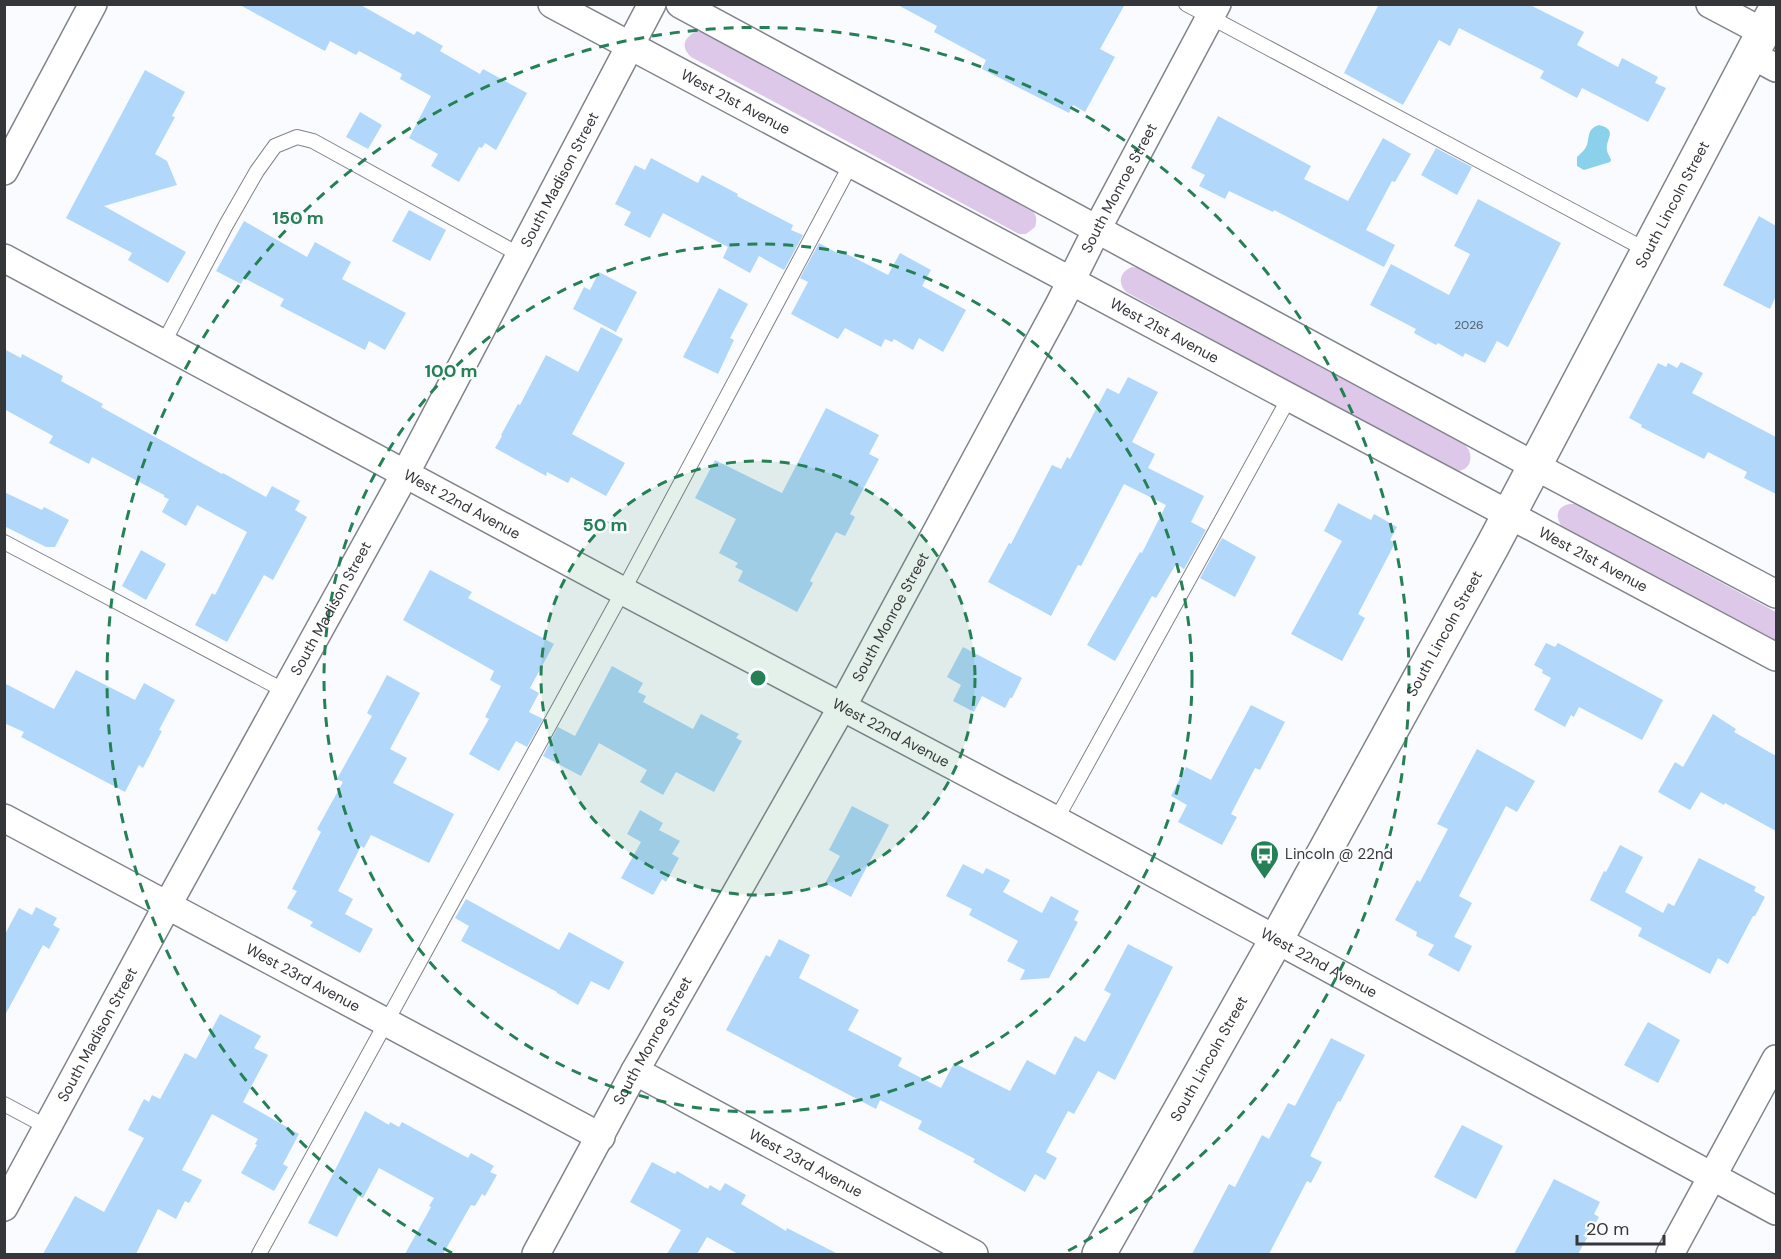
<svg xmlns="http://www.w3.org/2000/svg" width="1781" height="1259" viewBox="0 0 1781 1259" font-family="'DM Sans',sans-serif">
<rect width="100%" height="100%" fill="#fafbff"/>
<g fill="#ddc8ea">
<path d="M697,31l7,2 328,177c5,6 5,10 3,17l-9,7h-7l-328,-177c-11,-10 -7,-20 6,-26z"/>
<path d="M1132,267l8,1 325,177c12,12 3,30 -13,25l-326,-178c-9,-10 -6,-20 6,-25z"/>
<path d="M1569,504h6l201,108v31l-214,-116c-7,-10 -6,-20 7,-23z"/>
</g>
<path fill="#8bd1ec" d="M1599,125c20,5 6,14 8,25 0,3 3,6 4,10l-1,2 -26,8 -7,-4v-9c4,-4 8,-7 10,-12 3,-10 0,-16 12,-20z"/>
<g fill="#b1d8fb">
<polygon points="238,4 359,4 414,35 417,31 443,46 440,51 480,74 483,69 527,93 496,150 485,143 482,148 479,147 459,182 431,166 438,154 409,138 431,96 400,79 402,74 359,51 356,55 330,41 325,51"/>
<polygon points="896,4 1125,4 1100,49 1115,57 1085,112 1073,105 1069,113 982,69 986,60 934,32 937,26"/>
<polygon points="1379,4 1528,4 1584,32 1577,45 1618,67 1622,58 1658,77 1655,83 1666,88 1648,122 1582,88 1577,98 1540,78 1544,71 1459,28 1450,46 1439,40 1403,105 1344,73"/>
<polygon points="145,70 185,92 172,116 175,117 155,154 167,161 177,185 104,206 186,252 168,283 128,260 132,253 66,218"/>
<polygon points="360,112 382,125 368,149 346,137"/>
<polygon points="1218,116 1311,166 1304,179 1348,201 1383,138 1411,154 1395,182 1392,181 1366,230 1395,245 1384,267 1274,210 1273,212 1229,191 1225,199 1199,186 1205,175 1191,168"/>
<polygon points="1436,148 1472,167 1457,195 1421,175"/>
<polygon points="651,158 698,183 702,175 738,194 737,196 793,225 791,230 803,235 784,270 759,256 750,273 723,258 728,247 663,213 650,238 624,225 631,212 615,204 635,165 645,170"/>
<polygon points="1478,199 1561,243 1508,347 1497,341 1485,363 1465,353 1463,357 1438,343 1436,345 1414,333 1416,329 1370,305 1391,264 1449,295 1470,254 1454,246"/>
<polygon points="409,210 446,230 430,261 392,241"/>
<polygon points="1759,216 1776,226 1776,296 1770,309 1723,285"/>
<polygon points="244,221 307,257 315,242 351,262 342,279 406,313 385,350 369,341 365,350 280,306 284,299 244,278 241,284 216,271"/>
<polygon points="819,243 839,254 841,251 888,275 900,253 931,270 922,286 966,310 943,352 919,338 913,350 894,339 892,342 885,339 881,347 845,328 838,339 791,314 808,282 800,278"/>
<polygon points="599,272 637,292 616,332 573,309 584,287 590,290"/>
<polygon points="719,288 748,304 730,338 734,340 718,374 683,357"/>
<polygon points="601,327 623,339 572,434 625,463 606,496 571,477 568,483 547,472 546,476 495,448 502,436 501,435 518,404 520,405 546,355 578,372"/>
<polygon points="4,349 21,358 22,354 63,376 61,381 103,404 101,407 222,474 223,473 266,497 272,486 300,501 295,510 307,517 273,580 264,575 227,642 195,625 212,593 215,595 247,532 197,505 186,526 162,512 169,499 164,497 164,495 92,457 89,464 49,443 53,436 4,409"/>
<polygon points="1681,362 1703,373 1692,393 1776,437 1776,494 1744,478 1747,472 1708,452 1704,459 1641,427 1642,425 1629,418 1658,363 1666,367 1668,363 1677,368"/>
<polygon points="1128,377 1158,392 1132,442 1155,454 1148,468 1204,496 1191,522 1206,530 1184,569 1176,564 1156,598 1152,596 1115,661 1087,645 1140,552 1142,553 1166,505 1124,484 1081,566 1078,565 1051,616 988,582 1009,543 1011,544 1052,465 1061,469 1067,457 1070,459 1107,388 1119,394"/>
<polygon points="826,408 879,435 869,454 879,459 850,514 855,517 845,536 836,532 810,581 813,583 797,612 738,581 743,571 735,567 738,563 719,553 736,519 695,498 715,460 782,493"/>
<polygon points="4,492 42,510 44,507 69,520 55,547 46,547 4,526"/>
<polygon points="1338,503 1371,520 1374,514 1397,527 1390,540 1395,543 1358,614 1365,618 1342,661 1291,634 1342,541 1324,531"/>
<polygon points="1222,538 1256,557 1235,597 1200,578"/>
<polygon points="141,550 166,564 146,600 122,586"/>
<polygon points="430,570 472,592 468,598 554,644 530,688 539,693 529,712 543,719 527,747 516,741 499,771 469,754 489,719 485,717 501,686 490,680 494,671 403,620"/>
<polygon points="1546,643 1555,647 1558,643 1663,700 1642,740 1579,707 1574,717 1571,715 1565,727 1534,710 1551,678 1542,673 1543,670 1534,665"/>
<polygon points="963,647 1022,678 1012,698 1010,698 1005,708 982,696 974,712 953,701 961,685 947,677"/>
<polygon points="612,666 643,683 638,692 646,696 643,702 693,729 701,714 739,734 736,738 742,741 714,792 676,772 663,795 640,782 647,770 599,743 581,776 543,756 558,727 575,736"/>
<polygon points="76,670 135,700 144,683 175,700 159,730 162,731 143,768 139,765 125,792 21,737 24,732 4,723 4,683 54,709"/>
<polygon points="387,675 420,693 390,749 407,758 393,783 454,814 429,863 371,835 364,848 361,846 338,891 353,899 345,914 373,929 360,953 310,926 313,922 287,908 297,891 292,889 321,832 317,829 343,782 337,779 372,716 367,713"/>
<polygon points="1251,705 1285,722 1260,770 1255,768 1231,814 1237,817 1222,845 1178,822 1187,805 1171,796 1186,767 1211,780"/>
<polygon points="1713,714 1736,729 1734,732 1776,756 1776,831 1725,803 1724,805 1701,792 1690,810 1658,792 1675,762 1683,767"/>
<polygon points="1477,749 1535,781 1517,812 1506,806 1459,896 1472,903 1454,937 1472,946 1459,972 1428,955 1434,945 1416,936 1417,932 1395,920 1417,880 1420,882 1448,829 1437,824"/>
<polygon points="852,806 889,825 851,897 825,883 840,856 829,850"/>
<polygon points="640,810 663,823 659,830 680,841 672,854 679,858 666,882 662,879 653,895 621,878 641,842 627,834"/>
<polygon points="1620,845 1643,857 1625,892 1663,913 1668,903 1674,906 1699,858 1756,887 1754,891 1765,897 1755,916 1753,916 1728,964 1718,958 1710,974 1638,936 1642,928 1590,900 1604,871 1606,872"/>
<polygon points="963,864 983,874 986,868 1010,880 1003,892 1042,913 1051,896 1079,911 1074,920 1078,922 1049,978 1020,980 1025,970 1007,961 1018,941 969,915 972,909 946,896"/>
<polygon points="466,899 559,950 569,932 624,962 609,990 591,981 578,1005 557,993 557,992 461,941 469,926 455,918"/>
<polygon points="36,907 57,918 53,925 60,929 49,949 43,945 4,1017 4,936 19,908 32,915"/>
<polygon points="779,939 810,955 799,978 859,1010 848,1030 902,1058 898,1066 941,1088 954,1063 1010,1091 1027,1060 1055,1075 1075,1036 1085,1042 1111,994 1104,990 1128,944 1173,967 1115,1080 1098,1071 1074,1114 1068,1111 1046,1152 1057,1158 1045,1180 1035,1174 1025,1192 973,1162 975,1159 918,1129 922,1121 880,1100 876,1109 726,1030 766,955 770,957"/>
<polygon points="220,1014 261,1036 254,1048 268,1055 243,1102 299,1134 283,1164 288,1167 274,1191 241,1173 257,1145 255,1144 258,1139 212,1114 182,1170 202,1180 189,1203 185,1201 176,1219 158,1209 136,1254 43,1254 75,1196 104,1212 144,1138 128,1130 144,1099 149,1102 152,1095 160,1099 185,1053 196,1059"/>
<polygon points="1648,1022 1680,1040 1658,1083 1624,1065"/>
<polygon points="1331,1038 1365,1055 1340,1102 1338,1101 1310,1156 1322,1162 1311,1183 1307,1181 1269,1254 1192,1254 1229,1184 1235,1187 1262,1135 1269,1139 1288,1103 1295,1106"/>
<polygon points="365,1111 389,1125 390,1122 399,1127 402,1122 468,1158 471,1153 494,1166 490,1172 497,1175 485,1196 482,1194 475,1206 471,1205 443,1254 405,1254 431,1207 429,1206 434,1198 379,1168 363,1198 358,1196 337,1237 308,1223"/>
<polygon points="1462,1125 1503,1146 1476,1199 1434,1177"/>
<polygon points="652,1162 675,1174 677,1171 708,1189 710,1185 720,1191 725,1183 746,1195 741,1204 786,1231 787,1228 838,1254 738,1254 707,1237 697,1254 667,1254 681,1230 630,1202"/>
<polygon points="1554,1179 1600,1202 1594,1214 1599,1217 1578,1254 1514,1254"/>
</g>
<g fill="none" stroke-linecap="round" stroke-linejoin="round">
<defs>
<g id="lane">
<polyline points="1186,4 1648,251"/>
<polyline points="163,344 226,225 257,171 275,146 297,137 313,141 520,255"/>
<polyline points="4,542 285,691"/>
<polyline points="1056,820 1289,398"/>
<polyline points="4,1104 47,1127"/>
<polyline points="259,1254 623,591 851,164"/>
</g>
<g id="street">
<path id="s1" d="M552,4l1224,653"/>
<polyline points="680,4 1535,466 1776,594"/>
<polyline points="1710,4 1763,32"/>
<polyline points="1752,55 1776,68"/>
<polyline points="4,171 93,4"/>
<path id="s2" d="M4,258l619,333 433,229 720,391"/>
<path id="s3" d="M4,818l597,319"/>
<path id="s4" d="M635,1071l339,183"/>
<path id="s5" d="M4,1207l163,-301 238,-432 247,-470"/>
<path id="s6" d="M536,1254l99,-183 207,-364 217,-402 38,-76 120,-225"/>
<polyline points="1670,1254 1776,1059"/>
</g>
<g id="secondary">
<path id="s7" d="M1099,1254l177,-314 217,-395 283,-537"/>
</g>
</defs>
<use href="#lane" stroke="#81848c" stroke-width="16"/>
<use href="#street" stroke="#81848c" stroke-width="30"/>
<use href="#secondary" stroke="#81848c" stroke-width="36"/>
<use href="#lane" stroke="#fff" stroke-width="14"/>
<use href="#street" stroke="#fff" stroke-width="27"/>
<use href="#secondary" stroke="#fff" stroke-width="33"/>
</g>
<circle cx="758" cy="678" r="217" fill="#258055" fill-opacity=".12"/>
<g fill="none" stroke="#258055" stroke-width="3" stroke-dasharray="10 8">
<circle cx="758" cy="678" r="217"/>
<circle cx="758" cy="678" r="434"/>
<path d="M452 1253A651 651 0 1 1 1064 1253"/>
</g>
<defs>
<symbol id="bus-pin" viewBox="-11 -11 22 30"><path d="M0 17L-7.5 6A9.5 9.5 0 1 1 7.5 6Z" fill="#258055" stroke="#fafbff"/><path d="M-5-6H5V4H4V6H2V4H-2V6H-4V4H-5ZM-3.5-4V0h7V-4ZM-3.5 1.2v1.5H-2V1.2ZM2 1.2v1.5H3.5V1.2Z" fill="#fff"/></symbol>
</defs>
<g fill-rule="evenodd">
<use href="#bus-pin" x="1248" y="838" width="33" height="45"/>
</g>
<g text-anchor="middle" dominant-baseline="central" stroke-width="5" stroke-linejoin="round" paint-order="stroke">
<g font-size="12" fill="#535e6a">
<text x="1469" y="325">2026</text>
</g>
<g font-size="15" fill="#343639" stroke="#fafbff">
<text stroke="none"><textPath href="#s1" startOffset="208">West 21st Avenue</textPath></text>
<text stroke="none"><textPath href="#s5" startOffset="1168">South Madison Street</textPath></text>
<text stroke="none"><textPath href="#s6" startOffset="1215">South Monroe Street</textPath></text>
<text stroke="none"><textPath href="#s7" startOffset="1196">South Lincoln Street</textPath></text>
<text stroke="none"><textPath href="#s1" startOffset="694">West 21st Avenue</textPath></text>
<text stroke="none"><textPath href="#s2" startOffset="520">West 22nd Avenue</textPath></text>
<text stroke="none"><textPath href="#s1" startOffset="1180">West 21st Avenue</textPath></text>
<text stroke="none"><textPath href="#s5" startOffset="682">South Madison Street</textPath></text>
<text stroke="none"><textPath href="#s6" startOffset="729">South Monroe Street</textPath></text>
<text stroke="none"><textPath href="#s7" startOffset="710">South Lincoln Street</textPath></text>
<text stroke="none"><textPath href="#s2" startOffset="1006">West 22nd Avenue</textPath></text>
<text stroke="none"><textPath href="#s2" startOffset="1492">West 22nd Avenue</textPath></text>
<text stroke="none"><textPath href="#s3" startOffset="339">West 23rd Avenue</textPath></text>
<text stroke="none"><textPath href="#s5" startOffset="196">South Madison Street</textPath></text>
<text stroke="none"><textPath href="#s6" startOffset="243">South Monroe Street</textPath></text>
<text stroke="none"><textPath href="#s7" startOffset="224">South Lincoln Street</textPath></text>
<text stroke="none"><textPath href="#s4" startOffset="194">West 23rd Avenue</textPath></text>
</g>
<g font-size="15" fill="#343639" stroke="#fafbff" text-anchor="start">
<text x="1285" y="854">Lincoln @ 22nd</text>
</g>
</g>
<circle cx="758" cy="678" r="9" fill="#258055" stroke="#fafbff" stroke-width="3"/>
<g font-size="18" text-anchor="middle" font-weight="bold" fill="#258055" stroke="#fafbff" stroke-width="5" stroke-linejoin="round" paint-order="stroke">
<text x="298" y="224">150 m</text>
<text x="451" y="377">100 m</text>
<text x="605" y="531">50 m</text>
</g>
<rect width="1781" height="1259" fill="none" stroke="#343639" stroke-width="12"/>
<path d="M1577 1235v9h87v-9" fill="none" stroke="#343639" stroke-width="3"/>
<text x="1586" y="1235" font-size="18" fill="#343639" stroke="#fafbff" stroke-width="4.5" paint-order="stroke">20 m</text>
</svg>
